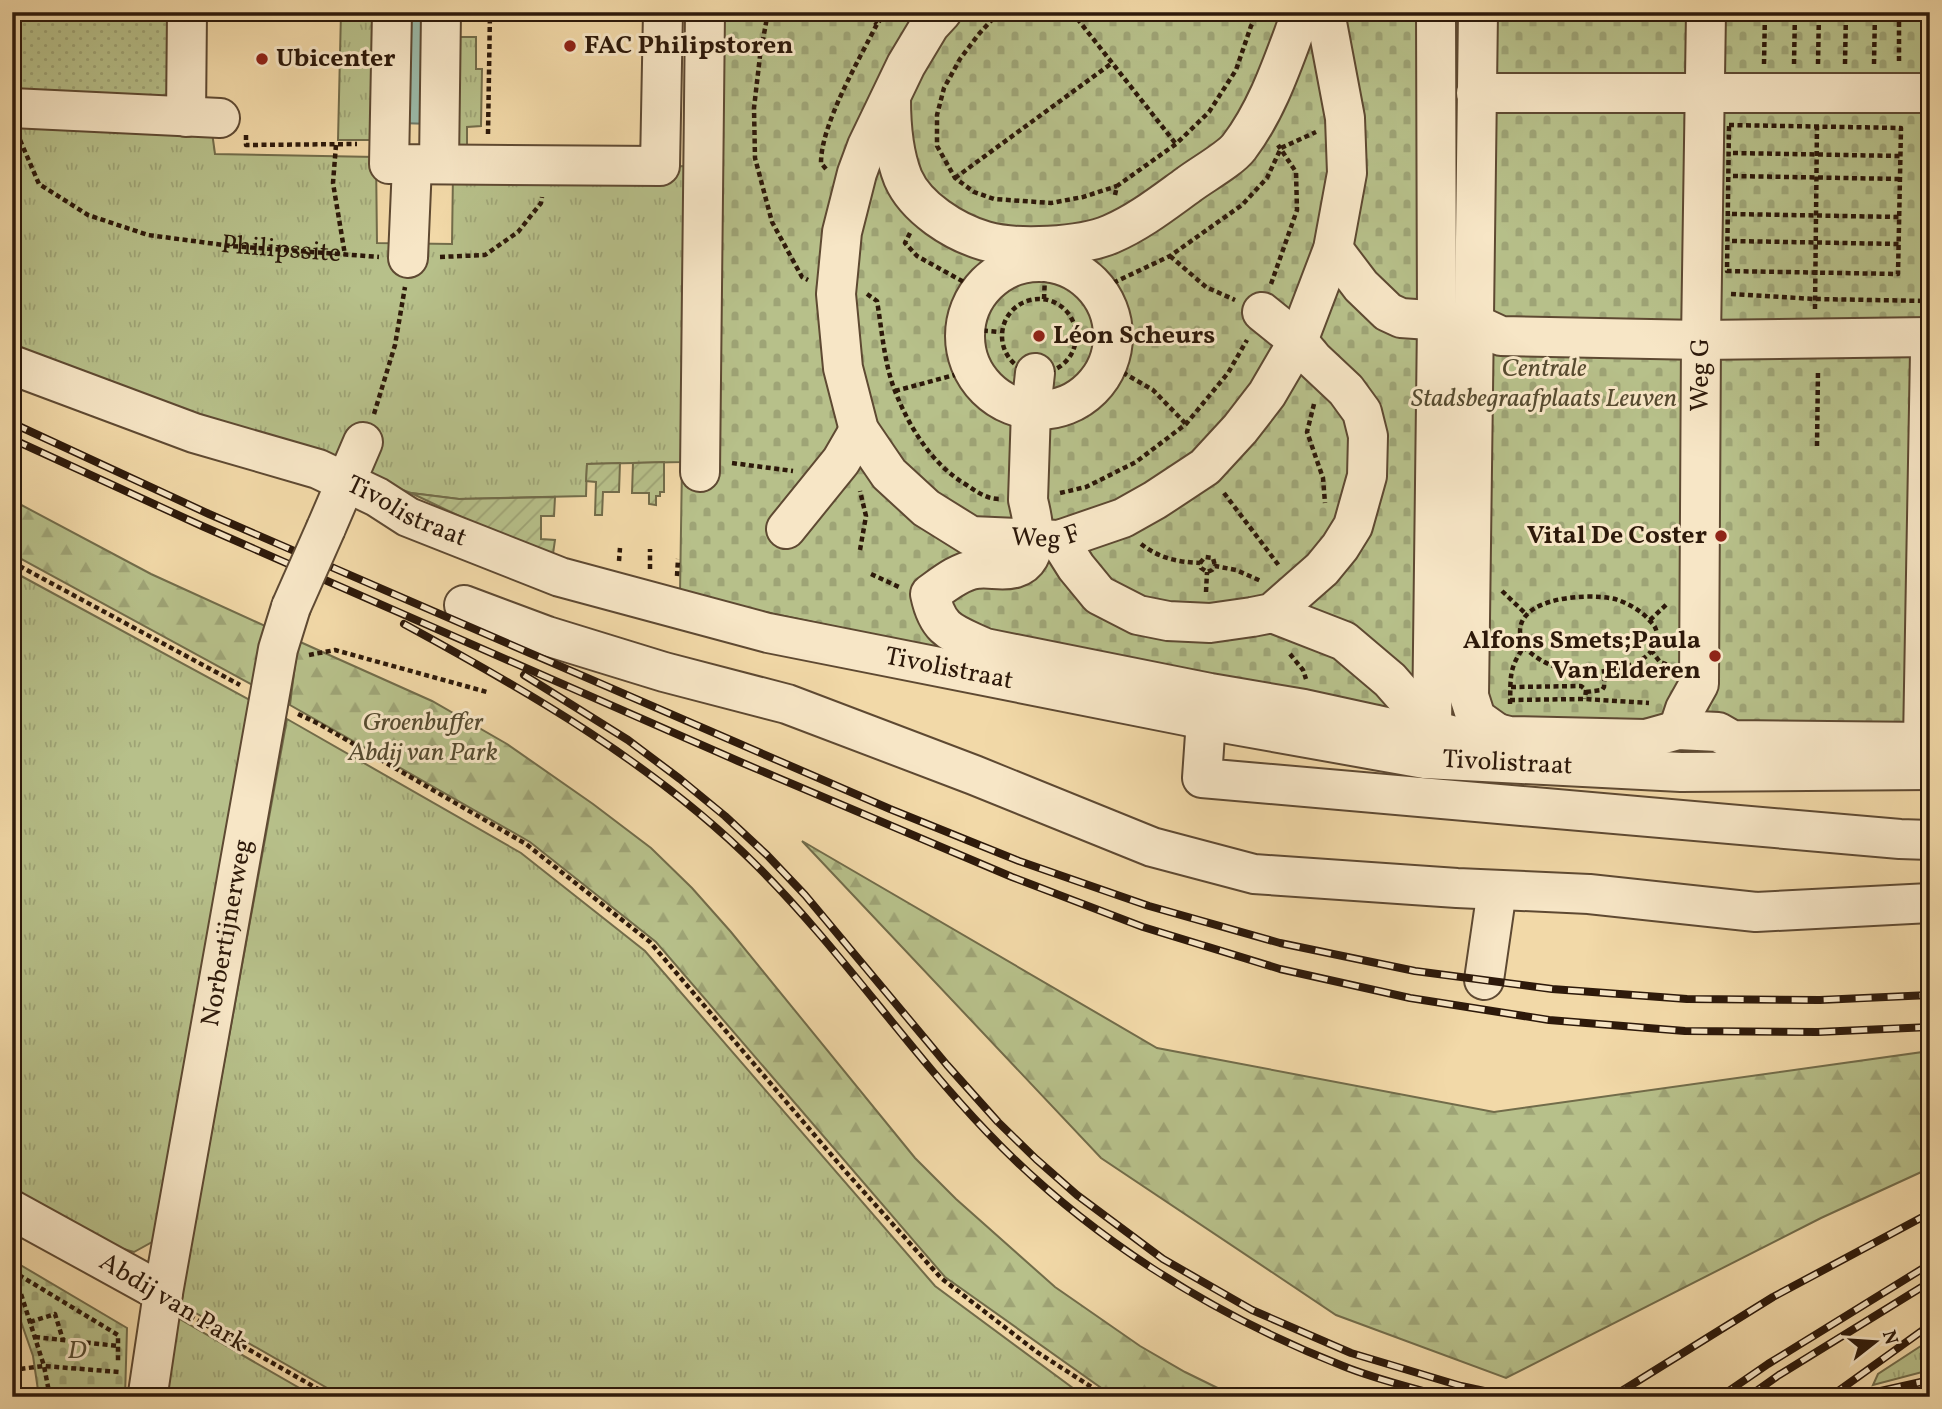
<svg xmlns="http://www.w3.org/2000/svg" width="1942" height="1409" viewBox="0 0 1942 1409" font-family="Vollkorn,serif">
<defs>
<pattern id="grass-tufts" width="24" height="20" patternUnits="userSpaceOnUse" patternTransform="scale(1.75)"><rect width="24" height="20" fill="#b7c08a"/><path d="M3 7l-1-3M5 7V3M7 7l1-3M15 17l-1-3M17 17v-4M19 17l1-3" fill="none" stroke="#9ea476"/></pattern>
<pattern id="forest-firs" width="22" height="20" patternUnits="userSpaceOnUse" patternTransform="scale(1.75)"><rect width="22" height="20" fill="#b7c08a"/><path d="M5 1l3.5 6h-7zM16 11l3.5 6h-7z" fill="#9ea476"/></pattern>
<pattern id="cemetery-stones" width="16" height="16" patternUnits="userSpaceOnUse" patternTransform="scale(1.75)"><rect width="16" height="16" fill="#b7c08a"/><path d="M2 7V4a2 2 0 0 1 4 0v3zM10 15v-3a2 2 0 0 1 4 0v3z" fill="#9ea476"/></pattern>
<pattern id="park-dots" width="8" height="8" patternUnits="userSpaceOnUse" patternTransform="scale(1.75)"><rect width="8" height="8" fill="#b7c08a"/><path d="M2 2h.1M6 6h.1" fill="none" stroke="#9ea476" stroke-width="1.8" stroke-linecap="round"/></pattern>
<pattern id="garden-furrows" width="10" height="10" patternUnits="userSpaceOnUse" patternTransform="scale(1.75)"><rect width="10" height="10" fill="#b7c08a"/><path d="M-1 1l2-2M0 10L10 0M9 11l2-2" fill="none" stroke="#9ea476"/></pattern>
</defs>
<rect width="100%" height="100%" fill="#f2d9a8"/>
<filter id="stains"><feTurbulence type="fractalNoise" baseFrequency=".00286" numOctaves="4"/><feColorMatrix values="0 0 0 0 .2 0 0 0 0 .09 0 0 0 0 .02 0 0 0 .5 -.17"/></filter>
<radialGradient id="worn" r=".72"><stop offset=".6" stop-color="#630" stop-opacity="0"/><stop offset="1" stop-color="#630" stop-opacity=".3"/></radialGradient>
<g fill="url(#grass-tufts)" stroke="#726c4a" stroke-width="2">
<polygon points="341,12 378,12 376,140 338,140"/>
<polygon points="452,37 476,37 476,69 482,69 481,126 467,127 467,153 451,153"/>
<polygon points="12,109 211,125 215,154 376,157 377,243 452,244 453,173 686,166 681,462 587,464 586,496 459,499 411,493 13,348"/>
<polygon points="12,571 257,704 163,1216 152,1242 134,1252 103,1243 12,1191"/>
<polygon points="287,719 521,853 645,951 935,1286 1085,1397 343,1397 180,1304"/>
<polygon points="178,1318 315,1397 156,1397"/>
<polygon points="1930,1340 1930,1370 1873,1385 1878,1374"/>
</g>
<g fill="url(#forest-firs)" stroke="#726c4a" stroke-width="2">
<polygon points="12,500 151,574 274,630 260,689 12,554"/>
<polygon points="298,641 432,701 507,744 593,804 651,848 692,888 731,932 915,1158 956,1199 1055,1287 1140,1346 1185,1372 1236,1397 1114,1397 945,1277 656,942 530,842 290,705"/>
<polygon points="802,841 1157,1048 1494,1112 1930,1051 1930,1168 1821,1218 1506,1378 1336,1315 1101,1158"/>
</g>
<g fill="url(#cemetery-stones)" stroke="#726c4a" stroke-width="2">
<polygon points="689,12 1930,12 1930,755 1427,751 680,594"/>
<polygon points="12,1260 127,1328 125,1397 39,1397 33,1356 12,1296"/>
</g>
<polygon fill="url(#park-dots)" stroke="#726c4a" stroke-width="2" points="12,12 173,12 172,101 12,94"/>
<g fill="url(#garden-furrows)" stroke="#726c4a" stroke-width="2">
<polygon points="664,462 664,492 660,492 660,496 656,496 656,505 649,504 649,493 632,493 633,463"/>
<polygon points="620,463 619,492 603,492 602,515 595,515 596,482 586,481 587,464"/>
<polygon points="411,493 459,499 555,497 554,516 541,516 541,539 555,540 553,554 516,543"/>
</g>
<polygon fill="#9bbaa9" stroke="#6f7a69" stroke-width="2" points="401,12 434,12 432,124 399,123"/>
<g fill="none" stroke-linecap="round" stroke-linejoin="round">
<defs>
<g id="minor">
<polyline points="392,12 389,164 660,166 663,12"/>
<path id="s2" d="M942,12l-12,13 -24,40 -39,81 -10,27 -15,59 -6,62 7,74 16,62 30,44 37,34 45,28 88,4 64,-22 32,-18 50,-33 35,-38 27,-35 31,-53 35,-92 14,-76 -2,-55 -20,-106"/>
<polyline points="1478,12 1469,696 1476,718 1497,733"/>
<polyline points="1476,93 1930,93"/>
<path d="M891,99c0,26 2,54 12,79 13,30 51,54 82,63 32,9 96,6 126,-7 28,-12 52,-31 77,-49 13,-10 42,-26 51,-38 28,-37 43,-82 59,-125l27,-6"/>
<polyline points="12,108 220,118"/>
<polyline points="186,117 187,12"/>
<polyline points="439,164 441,12"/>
<polyline points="1333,249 1361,286 1388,312 1401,318 1473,323 1501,336 1701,340 1930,337"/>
<polyline points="408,258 412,165"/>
<circle cx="1039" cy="336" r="74"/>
<path id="s3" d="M12,365l182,68 124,36 59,28 31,20 152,60 208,56 438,87 219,39 256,13 249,-2"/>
<path d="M1035,373l-4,37 -3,90c5,20 14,60 -13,68 -13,4 -25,-1 -38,1 -17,2 -33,15 -47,25 8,38 23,39 55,54l225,45 94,16 87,19 21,-3 20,3 5,-407 -1,-309"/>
<polyline points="700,472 705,12"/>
<polyline points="326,528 363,442"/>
<polyline points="786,529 841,461 859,430"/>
<polyline points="1059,540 1076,567 1099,595 1138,615 1168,621 1210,623 1252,617 1272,613 1322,569 1340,547 1353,526 1367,476 1368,436 1362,412 1346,390 1313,359 1298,341 1262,312"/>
<polyline points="464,605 547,636 664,672 787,704 974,775 1152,847 1254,874 1457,888 1589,894 1756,912 1930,903"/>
<polyline points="1272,613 1344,641 1390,680 1432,728 1444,733 1459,737 1497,733 1509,736 1646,739 1678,730 1718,732 1732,740 1930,742"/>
<polyline points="1206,720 1202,778 1900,839 1930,840"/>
<path id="s4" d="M1678,730l7,-21 14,-25 2,-344 5,-328"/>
<polyline points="1923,742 1930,351"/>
<polyline points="1484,980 1497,890"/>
<polyline points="12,1210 163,1293"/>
<path id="s5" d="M148,1393l15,-100 115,-644 13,-42"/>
</g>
</defs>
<use href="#minor" stroke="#5e4932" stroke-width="42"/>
<g stroke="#2d190a" stroke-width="4.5" stroke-dasharray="5 3.5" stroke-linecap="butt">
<polyline points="768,12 760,56 754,108 755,158 772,222 802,277 808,280"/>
<polyline points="861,12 877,24"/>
<polyline points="999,12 978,35 960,59 944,88 937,115 937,146 955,178 974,192 994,199 1051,203 1083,197 1117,186"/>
<polyline points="1072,12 1176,144"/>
<polyline points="1899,61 1899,12"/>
<polyline points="1764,64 1765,12"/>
<polyline points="1794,64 1795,12"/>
<polyline points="1818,64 1819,12"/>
<polyline points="1845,64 1846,12"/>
<polyline points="1874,64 1875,12"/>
<polygon points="1729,125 1901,128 1898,274 1727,271"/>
<polyline points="488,134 490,12"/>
<polyline points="246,135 246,145 357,144"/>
<path id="s1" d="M20,140l19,44 49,31 60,20 83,11 148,11"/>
<polyline points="336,145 333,183 345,255"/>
<polyline points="1733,153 1900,156"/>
<path d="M826,169l-5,-6c0,-39 38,-103 56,-139l9,-12"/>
<polyline points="1733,176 1900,179"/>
<polyline points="955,178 1112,63"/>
<polyline points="1115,195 1117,186 1176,144 1209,112 1236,70 1251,26 1259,12"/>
<polyline points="1732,214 1899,217"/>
<polyline points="910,233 905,243 917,256 980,291"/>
<polyline points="1732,241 1899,244"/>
<polyline points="1170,256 1206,287 1235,300"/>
<polyline points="440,257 485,255 518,232 541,203 542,197"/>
<polyline points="1271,284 1297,210 1296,172 1278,145"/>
<polyline points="1098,290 1170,256 1242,205 1267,178 1281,148 1316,132"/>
<path d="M867,294l10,7c5,29 7,62 18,90 14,36 37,73 70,93 11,7 21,15 34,15"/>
<polyline points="1731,294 1814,299 1930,301"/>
<polyline points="1044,299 1045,276"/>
<circle cx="1039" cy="336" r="37"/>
<polyline points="1815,309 1817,125"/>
<polyline points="966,329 999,332"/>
<polyline points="1079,339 1114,342"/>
<polyline points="1108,364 1153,390 1186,424"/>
<polyline points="895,391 973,370"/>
<polyline points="1314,404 1307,432 1323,478 1325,503"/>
<polyline points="374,414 395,345 405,287"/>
<polyline points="1817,446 1818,370"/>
<polyline points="732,463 793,471"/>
<polyline points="1060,493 1086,487 1136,462 1186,424 1228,373 1247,340"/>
<polyline points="1224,493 1280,567"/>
<path d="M1141,544c18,14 36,18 59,19l1,5 6,4 5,-2 3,-4 21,4 25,11"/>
<polyline points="860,550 866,516 860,491"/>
<polyline points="619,561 620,548"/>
<polyline points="12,562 240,685"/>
<polyline points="1200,563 1205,557 1213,558 1215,566"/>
<polyline points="650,569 650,549"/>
<polyline points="871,574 899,587"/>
<polyline points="677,576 678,559"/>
<polyline points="1502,591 1527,615"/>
<polyline points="1206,592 1207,572"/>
<polyline points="1650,620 1667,604"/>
<polyline points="1651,650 1660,662 1668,665"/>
<polyline points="1290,654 1303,670 1306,679"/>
<polyline points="309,655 335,650 487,692"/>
<polyline points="1511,687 1581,686 1586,690 1585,699"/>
<polyline points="1586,692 1602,690 1604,687 1605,671"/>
<polyline points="1510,700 1585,699 1649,703"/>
<path d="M1510,704c1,-26 -2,-35 14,-57 17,17 39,25 63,25 22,1 69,-7 70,-36 0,-6 -2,-10 -6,-14 -9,-11 -23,-19 -36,-23 -31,-7 -114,-1 -91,48"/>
<polyline points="298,714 319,724 526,844 650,942 846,1172 941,1278 1037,1352 1107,1397"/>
<polyline points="190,1316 332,1397"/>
<polyline points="30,1322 55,1314 63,1340"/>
<polyline points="35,1337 118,1346"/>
<polyline points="12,1370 44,1366 119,1372"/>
<polyline points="50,1397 44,1366 14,1272 118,1335 118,1363"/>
</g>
<use href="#minor" stroke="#f7e6c6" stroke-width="38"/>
<defs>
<g id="rail">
<polyline points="12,423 209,514 890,809 1019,861 1149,906 1280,943 1415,971 1552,989 1687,999 1820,1000 1930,995"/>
<polyline points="12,439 202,526 738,761 1012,877 1143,927 1280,969 1410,998 1549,1020 1685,1031 1818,1032 1930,1027"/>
<path d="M404,624c125,68 252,141 353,242 83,83 149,181 229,265 99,104 224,183 357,235 32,13 67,21 101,31"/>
<polyline points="524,675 628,740 680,779 725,816 767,855 805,895 947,1065 998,1122 1036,1159 1077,1195 1163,1259 1252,1310 1351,1353 1461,1386 1512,1397"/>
<polyline points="1612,1397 1773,1297 1930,1213"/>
<polyline points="1720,1397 1768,1364 1930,1264"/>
<polyline points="1748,1397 1779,1375 1930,1282"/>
<polyline points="1830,1397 1930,1325"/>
<polyline points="1854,1397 1930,1380"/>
<polyline points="1927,1397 1930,1396"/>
</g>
</defs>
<use href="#rail" stroke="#2d190a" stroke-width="8"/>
<use href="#rail" stroke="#f7e6c6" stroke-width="5" stroke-dasharray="16" stroke-linecap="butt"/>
<defs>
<polyline id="minor-bridge" points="291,607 326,528"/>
</defs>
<use href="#minor-bridge" stroke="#5e4932" stroke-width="42" stroke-linecap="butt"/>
<use href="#minor-bridge" stroke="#f7e6c6" stroke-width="38"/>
</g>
<g fill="#8f2418" stroke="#f7e6c6" stroke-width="2.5">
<circle cx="570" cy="46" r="7"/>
<circle cx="262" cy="59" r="7"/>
<circle cx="1039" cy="336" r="7"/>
<circle cx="1721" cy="536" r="7"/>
<circle cx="1715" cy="656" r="7"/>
</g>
<g text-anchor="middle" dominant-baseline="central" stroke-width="6" stroke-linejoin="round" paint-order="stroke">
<g font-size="26" font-weight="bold" fill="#2d190a" stroke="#f7e6c6" text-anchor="start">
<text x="584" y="46">FAC Philipstoren</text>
<text x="276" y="59">Ubicenter</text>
<text x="1053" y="336">Léon Scheurs</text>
<text x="1707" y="536" text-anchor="end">Vital De Coster</text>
<text x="1701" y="641" text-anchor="end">Alfons Smets;Paula<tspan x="1701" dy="30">Van Elderen</tspan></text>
</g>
<g font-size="26" fill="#2d190a" stroke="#f7e6c6">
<text stroke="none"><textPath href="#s1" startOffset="303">Philipssite</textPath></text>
<text stroke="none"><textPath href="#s4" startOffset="360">Weg G</textPath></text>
<text stroke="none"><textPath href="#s3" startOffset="422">Tivolistraat</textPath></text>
<text stroke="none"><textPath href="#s2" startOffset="676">Weg F</textPath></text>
<text stroke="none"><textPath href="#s3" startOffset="989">Tivolistraat</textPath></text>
<text stroke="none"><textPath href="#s3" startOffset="1556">Tivolistraat</textPath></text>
<text stroke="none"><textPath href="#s5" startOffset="467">Norbertijnerweg</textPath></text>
<text transform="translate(173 1303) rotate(31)">Abdij van Park</text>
</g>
<g font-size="26" font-style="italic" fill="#564b30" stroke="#f7e6c6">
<text x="1544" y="369">Centrale<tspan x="1544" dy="30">Stadsbegraafplaats Leuven</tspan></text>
<text x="423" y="723">Groenbuffer<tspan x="423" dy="30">Abdij van Park</tspan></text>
<text x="77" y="1351">D</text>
</g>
</g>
<rect width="1942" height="1409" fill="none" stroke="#f2d9a8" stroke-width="42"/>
<rect x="14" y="14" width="1914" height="1381" fill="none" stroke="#2d190a" stroke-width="3.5"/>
<rect x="21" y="21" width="1900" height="1367" fill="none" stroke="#2d190a" stroke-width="2"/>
<g transform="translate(1875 1342) rotate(73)" stroke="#f7e6c6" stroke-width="5" paint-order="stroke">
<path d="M0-5L12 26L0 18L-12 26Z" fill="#2d190a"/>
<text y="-10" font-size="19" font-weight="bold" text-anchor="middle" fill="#2d190a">N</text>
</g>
<rect width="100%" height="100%" filter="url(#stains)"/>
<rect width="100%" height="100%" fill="url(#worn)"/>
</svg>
